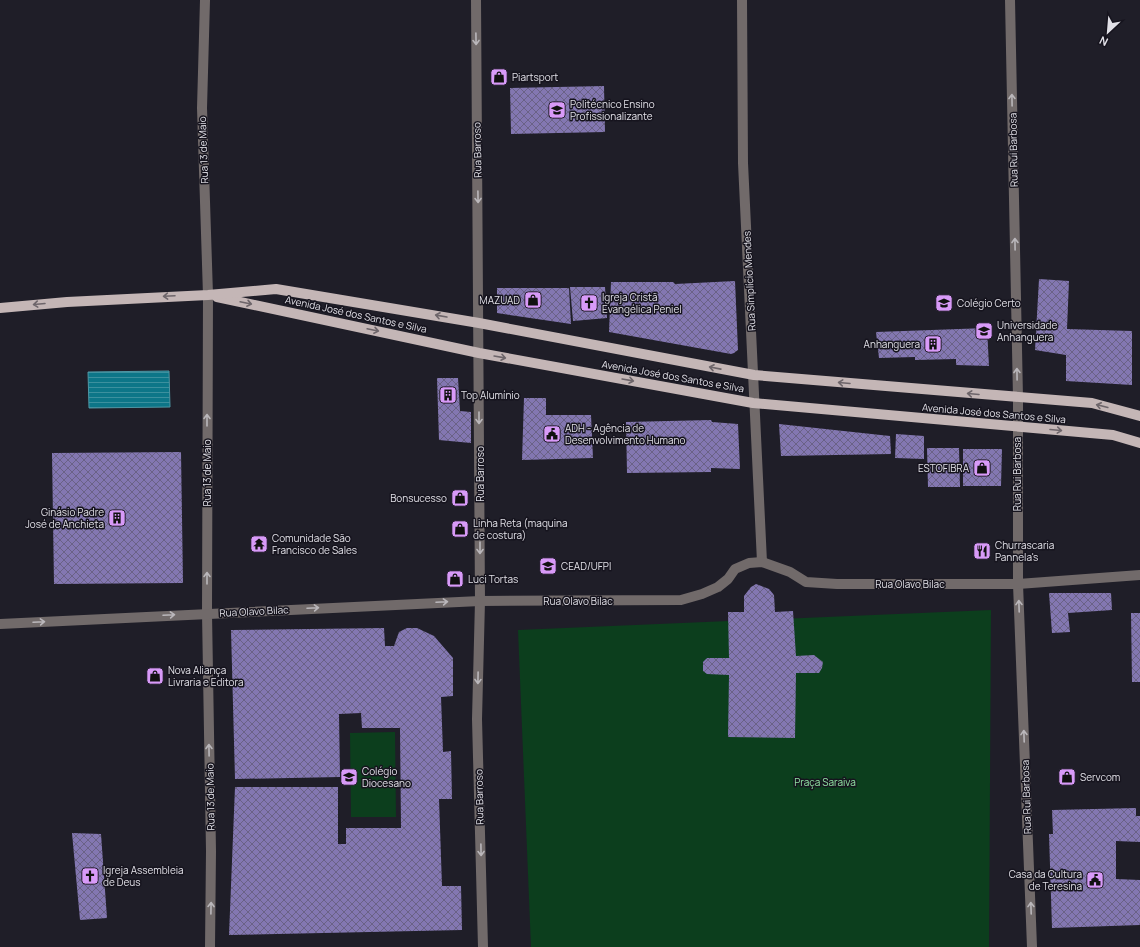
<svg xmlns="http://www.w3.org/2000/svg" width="1140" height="947" viewBox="0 0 1140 947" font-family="Manrope,sans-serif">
<defs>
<pattern id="water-rules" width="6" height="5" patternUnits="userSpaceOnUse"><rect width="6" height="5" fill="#0d7688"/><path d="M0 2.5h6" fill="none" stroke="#3c909e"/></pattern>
<pattern id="building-cross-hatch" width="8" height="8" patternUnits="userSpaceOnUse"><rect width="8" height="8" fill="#8377b1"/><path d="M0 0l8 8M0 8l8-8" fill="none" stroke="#6a6286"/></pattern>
</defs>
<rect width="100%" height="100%" fill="#1f1e28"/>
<g fill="#0c3e1d">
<polygon points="991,610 989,947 531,947 518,630"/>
<polygon points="395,732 396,817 351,817 350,733"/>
</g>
<polygon fill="url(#water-rules)" stroke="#4d96a4" points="169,371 170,407 89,408 88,372"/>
<g fill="url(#building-cross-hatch)">
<polygon points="604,86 605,132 511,134 510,88"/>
<polygon points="1039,279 1069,281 1067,329 1132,331 1132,385 1066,381 1066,355 1035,350"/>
<polygon points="735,281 738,350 734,353 731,354 609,332 611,282 673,282 675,284"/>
<polygon points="570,287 605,287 607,318 573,321"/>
<polygon points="497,288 569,288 571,324 497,313"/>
<polygon points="987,328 989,366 956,365 956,359 915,360 915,357 879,358 876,332"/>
<polygon points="437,378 458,378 460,411 471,412 471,443 439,440"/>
<polygon points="524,398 546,398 546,415 591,415 593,458 522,460"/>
<polygon points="711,420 712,422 738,424 740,469 711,468 711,472 627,473 626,422"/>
<polygon points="779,424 890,436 891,454 781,456"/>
<polygon points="896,434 924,436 924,459 895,458"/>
<polygon points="927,448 959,448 960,487 928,487"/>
<polygon points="963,449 1002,449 1001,486 963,486"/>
<polygon points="181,452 183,583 54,584 52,453"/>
<polygon points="756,584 769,589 774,595 775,612 793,611 796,656 814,655 823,662 822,668 819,673 796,673 795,738 728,737 729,675 707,674 703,671 703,662 707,658 729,658 728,612 744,612 744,596 751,587"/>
<polygon points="1049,593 1111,593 1112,610 1068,613 1070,632 1052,633"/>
<polygon points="1131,613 1140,613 1140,682 1132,682"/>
<polygon points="384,628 385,646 394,646 399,632 407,628 417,628 434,636 453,658 453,696 441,697 443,752 451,751 452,799 439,799 442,886 461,886 462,930 229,935 235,787 338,787 338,844 346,844 346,828 401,828 400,728 362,728 361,713 339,714 340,777 235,779 231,630"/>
<polygon points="1136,808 1136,816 1140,816 1140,842 1116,841 1116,879 1140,880 1140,925 1052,928 1049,834 1053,834 1052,810"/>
<polygon points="72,833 101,834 107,918 80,920"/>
</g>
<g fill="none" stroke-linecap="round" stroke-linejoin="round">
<g stroke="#716a6a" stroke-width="10">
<polyline points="205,0 202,108 208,295 207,613 211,851 210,947"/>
<polyline points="476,0 480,601 477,719 483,947"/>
<polyline points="742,0 743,163 762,562"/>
<polyline points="1010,0 1018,398 1018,584 1032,947"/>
<polyline points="0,624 480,601 681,600 702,594 718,587 728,579 735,569 749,563 762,562 790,572 806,582 837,584 1018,584 1140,575"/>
</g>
<g stroke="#c4b6b6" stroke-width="10">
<polyline points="217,297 479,353 753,403 1113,435 1140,443"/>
<polyline points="0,308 67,302 208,295 276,289 479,323 754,375 1092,403 1140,416"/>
</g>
</g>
<defs><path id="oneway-shaft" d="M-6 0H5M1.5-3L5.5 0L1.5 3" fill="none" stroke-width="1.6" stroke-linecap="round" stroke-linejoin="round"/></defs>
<g stroke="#bab7bb">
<use href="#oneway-shaft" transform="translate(476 39) rotate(89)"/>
<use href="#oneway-shaft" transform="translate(1012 100) rotate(-91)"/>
<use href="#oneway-shaft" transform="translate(478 197) rotate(89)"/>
<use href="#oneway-shaft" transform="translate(1015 244) rotate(-91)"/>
<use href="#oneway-shaft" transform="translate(1017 374) rotate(-91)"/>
<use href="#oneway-shaft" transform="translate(479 418) rotate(90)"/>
<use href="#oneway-shaft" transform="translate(207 420) rotate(-90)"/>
<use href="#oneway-shaft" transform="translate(480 548) rotate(90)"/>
<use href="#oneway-shaft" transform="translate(207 578) rotate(-90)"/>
<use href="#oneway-shaft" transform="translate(442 602) rotate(-3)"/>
<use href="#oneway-shaft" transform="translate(1019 606) rotate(-92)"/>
<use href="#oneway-shaft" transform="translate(313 608) rotate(-3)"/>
<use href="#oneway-shaft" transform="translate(169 615) rotate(-3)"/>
<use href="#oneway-shaft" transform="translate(39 622) rotate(-3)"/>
<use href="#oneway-shaft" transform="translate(478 678) rotate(91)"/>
<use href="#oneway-shaft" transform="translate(1024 736) rotate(-92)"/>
<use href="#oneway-shaft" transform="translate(209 750) rotate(-91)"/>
<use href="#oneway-shaft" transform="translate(481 850) rotate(89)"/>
<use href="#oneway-shaft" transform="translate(211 908) rotate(-89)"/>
<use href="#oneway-shaft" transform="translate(1031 908) rotate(-92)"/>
</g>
<g stroke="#6d656a">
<use href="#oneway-shaft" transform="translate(169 296) rotate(177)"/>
<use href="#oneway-shaft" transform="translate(246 303) rotate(12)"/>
<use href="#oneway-shaft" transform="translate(39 304) rotate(175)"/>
<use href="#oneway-shaft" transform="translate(441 316) rotate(-170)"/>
<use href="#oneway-shaft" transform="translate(373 330) rotate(12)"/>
<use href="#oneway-shaft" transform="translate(500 357) rotate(10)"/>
<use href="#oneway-shaft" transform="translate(715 368) rotate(-169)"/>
<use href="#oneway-shaft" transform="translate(628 380) rotate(10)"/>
<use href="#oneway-shaft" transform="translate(844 383) rotate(-175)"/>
<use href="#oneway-shaft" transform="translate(973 394) rotate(-175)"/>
<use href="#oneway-shaft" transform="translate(1102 406) rotate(-166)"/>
<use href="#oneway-shaft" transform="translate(1056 430) rotate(5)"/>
</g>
<defs>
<symbol id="shop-square" viewBox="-11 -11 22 22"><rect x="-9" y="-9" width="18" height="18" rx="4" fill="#d89af8" stroke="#16141e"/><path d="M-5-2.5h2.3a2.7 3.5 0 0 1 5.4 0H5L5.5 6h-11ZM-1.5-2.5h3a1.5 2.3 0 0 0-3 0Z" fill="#111"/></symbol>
<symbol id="university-square" viewBox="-11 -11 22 22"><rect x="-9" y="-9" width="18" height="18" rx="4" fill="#d89af8" stroke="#16141e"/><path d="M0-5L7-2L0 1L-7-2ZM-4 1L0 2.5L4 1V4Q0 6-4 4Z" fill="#111"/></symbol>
<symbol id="church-square" viewBox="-11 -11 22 22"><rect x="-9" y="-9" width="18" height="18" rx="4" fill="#d89af8" stroke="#16141e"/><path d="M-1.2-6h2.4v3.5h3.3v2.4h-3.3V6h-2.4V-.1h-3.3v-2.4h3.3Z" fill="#111"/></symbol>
<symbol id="school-square" viewBox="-11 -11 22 22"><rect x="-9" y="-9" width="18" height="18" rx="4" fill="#d89af8" stroke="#16141e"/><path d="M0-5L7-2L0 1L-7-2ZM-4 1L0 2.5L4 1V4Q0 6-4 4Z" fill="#111"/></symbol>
<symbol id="building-square" viewBox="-11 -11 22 22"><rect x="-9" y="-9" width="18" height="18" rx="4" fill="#d89af8" stroke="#16141e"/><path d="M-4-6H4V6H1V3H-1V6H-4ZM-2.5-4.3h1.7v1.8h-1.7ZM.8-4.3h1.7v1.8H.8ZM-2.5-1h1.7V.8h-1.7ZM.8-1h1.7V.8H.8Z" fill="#111"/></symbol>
<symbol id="civic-square" viewBox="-11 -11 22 22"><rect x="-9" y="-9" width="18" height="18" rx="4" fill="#d89af8" stroke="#16141e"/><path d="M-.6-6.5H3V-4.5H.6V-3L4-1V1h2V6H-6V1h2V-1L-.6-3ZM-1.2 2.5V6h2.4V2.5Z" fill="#111"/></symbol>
<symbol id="temple-square" viewBox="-11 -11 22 22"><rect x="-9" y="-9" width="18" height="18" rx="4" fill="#d89af8" stroke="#16141e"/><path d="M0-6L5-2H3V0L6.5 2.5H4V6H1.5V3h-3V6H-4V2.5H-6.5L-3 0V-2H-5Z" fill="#111"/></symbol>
<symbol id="restaurant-square" viewBox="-11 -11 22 22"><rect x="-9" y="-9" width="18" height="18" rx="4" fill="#d89af8" stroke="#16141e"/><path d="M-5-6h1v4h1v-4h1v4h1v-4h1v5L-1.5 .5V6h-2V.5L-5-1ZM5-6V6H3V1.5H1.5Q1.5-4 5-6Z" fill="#111"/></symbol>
</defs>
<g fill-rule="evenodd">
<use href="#shop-square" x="489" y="67" width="20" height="20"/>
<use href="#university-square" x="547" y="100" width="20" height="20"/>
<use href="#shop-square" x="523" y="290" width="20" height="20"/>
<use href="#church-square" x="579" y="293" width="20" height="20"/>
<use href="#school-square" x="934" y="293" width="20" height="20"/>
<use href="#university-square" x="974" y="321" width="20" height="20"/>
<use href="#building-square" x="923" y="334" width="20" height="20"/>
<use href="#building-square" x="438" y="385" width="20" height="20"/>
<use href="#civic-square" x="542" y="424" width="20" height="20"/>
<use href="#shop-square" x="972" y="458" width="20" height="20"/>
<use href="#shop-square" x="450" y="488" width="20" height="20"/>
<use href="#building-square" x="107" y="508" width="20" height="20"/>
<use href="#shop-square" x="450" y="519" width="20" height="20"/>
<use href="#temple-square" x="249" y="534" width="20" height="20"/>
<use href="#restaurant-square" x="972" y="541" width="20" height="20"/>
<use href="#school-square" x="538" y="556" width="20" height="20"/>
<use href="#shop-square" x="445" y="569" width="20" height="20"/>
<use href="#shop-square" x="145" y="666" width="20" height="20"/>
<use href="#school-square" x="339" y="767" width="20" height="20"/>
<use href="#shop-square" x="1057" y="767" width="20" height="20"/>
<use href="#church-square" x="80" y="866" width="20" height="20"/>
<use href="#civic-square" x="1085" y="870" width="20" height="20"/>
</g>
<g text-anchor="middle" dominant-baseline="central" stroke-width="3" stroke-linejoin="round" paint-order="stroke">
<g font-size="10" fill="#e1e0e7" stroke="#16141e" text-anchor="start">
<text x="512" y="77">Piartsport</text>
<text x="570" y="104">Politécnico Ensino<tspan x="570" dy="12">Profissionalizante</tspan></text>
<text x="602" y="297">Igreja Cristã<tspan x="602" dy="12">Evangélica Peniel</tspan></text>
<text x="520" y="300" text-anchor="end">MAZUAD</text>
<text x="957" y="303">Colégio Certo</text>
<text x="997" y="325">Universidade<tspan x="997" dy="12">Anhanguera</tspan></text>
<text x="920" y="344" text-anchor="end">Anhanguera</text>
<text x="461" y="395">Top Alumínio</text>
<text x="565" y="428">ADH - Agência de<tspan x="565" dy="12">Desenvolvimento Humano</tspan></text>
<text x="969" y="468" text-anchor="end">ESTOFIBRA</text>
<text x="447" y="498" text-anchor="end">Bonsucesso</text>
<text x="104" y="512" text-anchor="end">Ginásio Padre<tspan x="104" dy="12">José de Anchieta</tspan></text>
<text x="473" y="523">Linha Reta (maquina<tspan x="473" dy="12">de costura)</tspan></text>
<text x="272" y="538">Comunidade São<tspan x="272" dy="12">Francisco de Sales</tspan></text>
<text x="995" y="545">Churrascaria<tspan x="995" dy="12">Pannela's</tspan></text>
<text x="561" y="566">CEAD/UFPI</text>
<text x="468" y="579">Luci Tortas</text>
<text x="168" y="670">Nova Aliança<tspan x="168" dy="12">Livraria e Editora</tspan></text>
<text x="362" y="771">Colégio<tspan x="362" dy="12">Diocesano</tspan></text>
<text x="1080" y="777">Servcom</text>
<text x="103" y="870">Igreja Assembleia<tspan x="103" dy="12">de Deus</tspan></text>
<text x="1082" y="874" text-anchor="end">Casa da Cultura<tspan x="1082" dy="12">de Teresina</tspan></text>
</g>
<g font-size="10" fill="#e1e0e7" stroke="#16141e">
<text transform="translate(203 150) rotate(-92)">Rua 13 de Maio</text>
<text transform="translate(477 150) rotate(-91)">Rua Barroso</text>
<text transform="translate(1013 150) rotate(-91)">Rua Rui Barbosa</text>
<text transform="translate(749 281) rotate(-93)">Rua Simplício Mendes</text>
<text transform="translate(356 314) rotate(12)">Avenida José dos Santos e Silva</text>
<text transform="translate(673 376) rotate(10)">Avenida José dos Santos e Silva</text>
<text transform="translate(994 413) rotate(5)">Avenida José dos Santos e Silva</text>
<text transform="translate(207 473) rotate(-90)">Rua 13 de Maio</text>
<text transform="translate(480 474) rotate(-90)">Rua Barroso</text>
<text transform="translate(1017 474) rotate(-90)">Rua Rui Barbosa</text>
<text x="910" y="584">Rua Olavo Bilac</text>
<text x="578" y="601">Rua Olavo Bilac</text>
<text transform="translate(254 611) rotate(-3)">Rua Olavo Bilac</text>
<text transform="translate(210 797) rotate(-91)">Rua 13 de Maio</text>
<text transform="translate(479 797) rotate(-91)">Rua Barroso</text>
<text transform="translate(1026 797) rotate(-92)">Rua Rui Barbosa</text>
</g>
<g font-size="10" fill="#90e2a3" stroke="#16141e">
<text x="825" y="782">Praça Saraiva</text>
</g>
</g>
<g transform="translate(1108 32) rotate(206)" stroke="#16141e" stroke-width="3" paint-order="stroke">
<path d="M0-3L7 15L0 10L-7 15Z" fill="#e1e0e7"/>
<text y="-6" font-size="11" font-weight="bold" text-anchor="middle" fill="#e1e0e7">N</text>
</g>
</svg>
